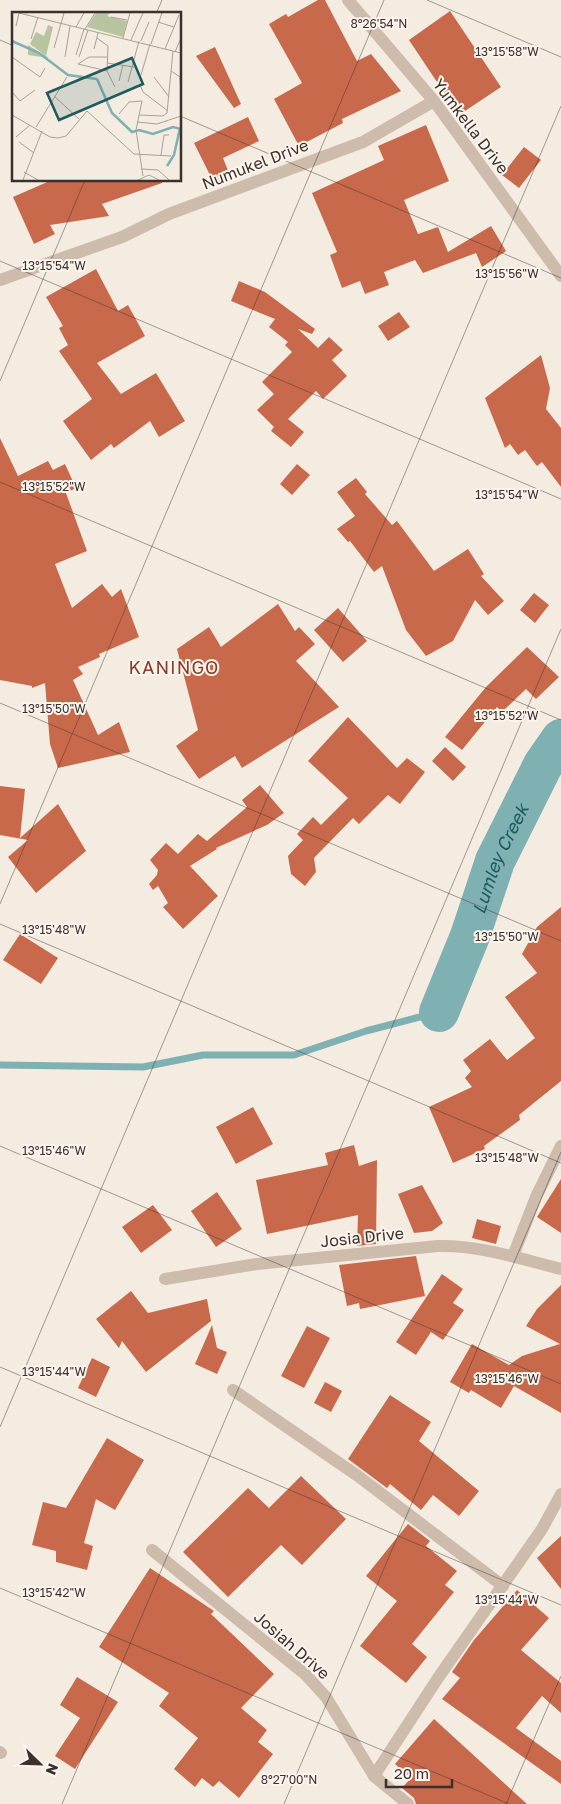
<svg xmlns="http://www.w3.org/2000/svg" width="561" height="1804" viewBox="0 0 561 1804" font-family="'Golos Text',sans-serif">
<rect width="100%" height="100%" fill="#f4ebe1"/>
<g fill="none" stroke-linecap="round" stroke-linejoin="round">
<polyline stroke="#7fb0b2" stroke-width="7" points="0,1065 143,1067 203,1055 294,1055 366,1031 439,1012"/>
<path stroke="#7fb0b2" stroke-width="40" id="s1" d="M439,1012l31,-76 25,-75 48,-96 18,-26"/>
</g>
<g fill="#c8694b">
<polygon points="318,0 325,0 357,61 371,54 401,91 342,119 343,123 299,146 274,99 302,83 269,24 286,14 288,17"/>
<polygon points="450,11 501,87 459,115 409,40"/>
<polygon points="215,47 241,104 234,108 196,56"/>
<polygon points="248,117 259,141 223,158 231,178 215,185 194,143"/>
<polygon points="426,125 449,181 404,200 418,234 438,227 448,252 491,226 506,251 482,267 476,253 423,273 415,260 384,272 389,285 365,294 360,281 342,288 330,255 337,252 312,193 384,160 378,146"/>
<polygon points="524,147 541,160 519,188 502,175"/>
<polygon points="52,180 162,180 162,183 102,204 109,216 50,225 55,234 34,244 13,197"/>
<polygon points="96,269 118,311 128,305 145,336 97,363 121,394 156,373 185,421 159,437 150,421 114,448 111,444 91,460 63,421 92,399 59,351 68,345 59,328 63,326 46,297"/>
<polygon points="239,281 265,292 315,329 312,334 298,329 318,348 329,337 343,350 332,360 347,376 323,399 316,391 288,419 304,432 291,447 271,431 274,427 257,410 274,394 262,382 292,352 285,345 288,342 269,327 275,319 231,301"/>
<polygon points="399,312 410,327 388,341 378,326"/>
<polygon points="541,355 550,388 546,409 561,428 561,487 542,462 537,466 525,450 518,455 510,444 505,448 485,398"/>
<polygon points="0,438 18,476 48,461 53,470 65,464 76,488 66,493 87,551 55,564 72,608 102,584 112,597 121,589 139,637 99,654 100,657 78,667 83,674 73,680 98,735 119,722 130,752 58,768 50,744 45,683 32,688 32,686 0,680"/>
<polygon points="297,464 310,475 292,495 280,484"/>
<polygon points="356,478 367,492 365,494 392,525 397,521 434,571 468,549 484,574 481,576 504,601 488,615 475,600 453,641 426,656 406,630 382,566 374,572 350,541 348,542 337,529 355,516 337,492"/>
<polygon points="534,593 549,605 535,623 520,610"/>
<polygon points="278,604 295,631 299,627 315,644 296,661 339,707 242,768 235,756 199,779 176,746 198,730 177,649 209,627 221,647"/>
<polygon points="338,608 367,641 343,662 314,630"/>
<polygon points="527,647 559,677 536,699 526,689 502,712 497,707 462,750 445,737 486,687"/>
<polygon points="348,717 397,768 407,758 425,772 400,804 388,795 359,824 353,818 314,858 316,872 305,886 291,874 288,856 303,840 297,834 313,817 321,825 348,798 308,761"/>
<polygon points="445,747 466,767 453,781 432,761"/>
<polygon points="260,785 284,813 267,825 216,848 217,849 190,866 218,896 183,929 163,907 168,903 158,886 153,890 149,884 157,875 158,870 150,860 166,843 178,854 198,834 207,841 247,807 242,800"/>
<polygon points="0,786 25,789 20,838 58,804 86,851 36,893 8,857 28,840 0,835"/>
<polygon points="561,907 561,1081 519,1115 520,1120 484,1146 485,1149 453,1163 429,1107 472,1087 465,1078 471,1071 463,1060 490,1039 507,1060 535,1038 505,997 537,973 522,954 537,927"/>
<polygon points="20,934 58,958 41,984 3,960"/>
<polygon points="253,1107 273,1144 236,1164 216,1127"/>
<polygon points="354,1145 359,1166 377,1160 376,1244 357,1246 358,1215 267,1234 256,1180 328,1165 325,1153"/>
<polygon points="561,1179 561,1233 537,1217"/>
<polygon points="422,1185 443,1223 432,1231 414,1233 398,1194"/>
<polygon points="217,1192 242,1229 216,1247 191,1211"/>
<polygon points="153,1205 172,1230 141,1253 122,1227"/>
<polygon points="477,1219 501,1226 496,1244 472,1238"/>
<polygon points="416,1256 425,1296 360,1309 359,1303 347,1306 339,1265"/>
<polygon points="442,1274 463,1289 453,1303 464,1310 443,1340 431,1332 416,1355 396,1342"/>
<polygon points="561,1285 561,1413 514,1386 501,1408 471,1390 469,1393 450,1382 472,1344 509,1365 522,1356 560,1344 526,1326 537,1309"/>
<polygon points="131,1291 148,1313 207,1299 211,1321 146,1372 122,1341 119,1348 96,1319"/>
<polygon points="212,1325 217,1348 227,1352 217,1374 195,1364"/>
<polygon points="307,1326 330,1338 304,1388 281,1376"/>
<polygon points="92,1358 110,1367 96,1397 78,1388"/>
<polygon points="325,1382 342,1391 331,1412 314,1403"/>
<polygon points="390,1395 431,1422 419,1441 479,1491 459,1516 433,1495 421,1510 390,1484 387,1488 348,1459"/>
<polygon points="107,1438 144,1460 115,1510 96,1499 84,1543 93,1546 87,1570 56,1562 56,1551 32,1545 43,1502 66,1508"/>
<polygon points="301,1476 346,1519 302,1565 281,1545 228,1597 183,1552 248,1488 269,1508"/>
<polygon points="408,1524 430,1541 426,1546 457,1571 445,1585 454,1592 412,1644 427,1657 406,1683 360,1646 397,1601 366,1576"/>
<polygon points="561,1536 561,1589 537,1558"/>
<polygon points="150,1568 214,1611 211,1614 274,1674 241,1708 267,1730 258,1742 273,1754 239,1798 219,1781 213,1787 202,1778 195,1787 174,1769 198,1738 159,1706 169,1693 99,1647"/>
<polygon points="517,1590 549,1618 521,1650 561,1683 561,1713 542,1696 516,1728 561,1761 561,1784 442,1699 460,1678 452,1672 474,1640"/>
<polygon points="77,1677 118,1702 75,1769 55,1756 80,1718 60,1705"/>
<polygon points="434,1719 527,1804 416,1804 414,1798 402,1788 411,1778 395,1764"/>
</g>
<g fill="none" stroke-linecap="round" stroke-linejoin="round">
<g stroke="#cdbbac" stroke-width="12">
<polyline points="348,0 434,101 561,276"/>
<polyline points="0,280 122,237 169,214 363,142 434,101"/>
<polyline points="513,1256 536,1197 561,1146"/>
<path d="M165,1279l92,-15 181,-18c43,-1 82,13 123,23"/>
<polyline points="233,1390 358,1476 503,1586"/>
<polyline points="152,1550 305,1674 326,1697 374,1776 408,1804"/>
<polyline points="0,1752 1,1753"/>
<polyline points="374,1776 438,1678 542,1529 561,1494"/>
</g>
</g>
<path fill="none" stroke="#3b302b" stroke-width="1" stroke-opacity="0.45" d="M427,0l134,57M156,14l6,-14M0,40l14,6M180,116l381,162M0,261l561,238M0,381l85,-201M0,482l561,238M0,703l561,238M0,904l384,-904M0,924l561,239M0,1146l561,238M0,1367l561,238M0,1427l561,-1321M0,1588l509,216M62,1804l499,-1175M284,1804l277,-652M506,1804l55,-128"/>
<g text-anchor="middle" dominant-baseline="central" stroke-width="4" stroke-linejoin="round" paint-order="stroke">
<g font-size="16" fill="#3b302b" stroke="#fbf5ee">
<text transform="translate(471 126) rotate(53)">Yumkella Drive</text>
<text transform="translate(255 164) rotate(-21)">Numukel Drive</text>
<text transform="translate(362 1237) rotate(-6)">Josia Drive</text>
<text transform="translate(292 1645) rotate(41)">Josiah Drive</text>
</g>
<g font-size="18" letter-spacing="1" fill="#8c3b22" stroke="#fbf5ee">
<text x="174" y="667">KANINGO</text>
</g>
<g font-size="18" font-style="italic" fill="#1f5a5e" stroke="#fbf5ee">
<text stroke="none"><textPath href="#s1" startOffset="165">Lumley Creek</textPath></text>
</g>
</g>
<g transform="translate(12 12)">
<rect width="169" height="169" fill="#f4ebe1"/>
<path d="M84,1h14l-3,3 20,5 -4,16 -36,-10zM36,13l5,2 -7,29 -16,-12 6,-12 8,4zM16,33l21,13 -21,-3z" fill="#b8c4a0"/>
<path fill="none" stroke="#7fb0b2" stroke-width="2.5" d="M0,29l27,12 29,22 29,4M85,67l15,34 20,19 7,-2 14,4 20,-7 8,2M155,154l7,-11 6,-27"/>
<path fill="none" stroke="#aaa098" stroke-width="1" d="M99,5l16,3M146,10l16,5M4,14l3,-13 162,40M64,15l8,-14M73,17l10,-16M85,26l11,8 -1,25 8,16M111,26l7,-25M19,27l7,-22M119,28l12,-27M129,29l8,-19M139,32l11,-31M42,36l10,-35M82,37l4,-16M153,37l14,-34M163,40l6,-14M64,43l8,-26M0,45l28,20 5,-9M53,45l5,-31M67,45l9,-27M95,45h-18l-11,7 29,7M95,51l27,4M159,59l9,6 1,17M129,63l9,-31M142,65l15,20M107,69l4,-16M116,70l11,-41M128,73l3,7 25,19M0,80l8,9 15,-11M43,85l24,22M107,102l10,-12 13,-1 -6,29 7,46M0,103l38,22 8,1 8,-2 21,-25 47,43 37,2M127,103l24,1 4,-3 6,-62M125,110l20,2 24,-8M24,115l31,-50M4,125l14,-12M7,130l15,11M149,143l3,-20h5M129,157l17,1 11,10M12,160l14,8M11,168l19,-49M126,168l11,-5 10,5"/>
<path fill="#1f5a5e" fill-opacity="0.15" stroke="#1f5a5e" stroke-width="2.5" d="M120,46l11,26 -84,36 -12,-27z"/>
<rect width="169" height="169" fill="none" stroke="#3b302b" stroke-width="2.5"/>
</g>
<g font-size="12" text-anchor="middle" fill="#3b302b" stroke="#fbf5ee" stroke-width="4" stroke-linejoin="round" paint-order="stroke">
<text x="379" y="28">8°26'54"N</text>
<text x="507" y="56">13°15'58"W</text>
<text x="54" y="270">13°15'54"W</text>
<text x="507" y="278">13°15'56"W</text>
<text x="54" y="491">13°15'52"W</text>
<text x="507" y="499">13°15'54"W</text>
<text x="54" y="713">13°15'50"W</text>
<text x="507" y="720">13°15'52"W</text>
<text x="54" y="934">13°15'48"W</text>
<text x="507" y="941">13°15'50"W</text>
<text x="54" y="1155">13°15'46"W</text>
<text x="507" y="1162">13°15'48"W</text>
<text x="54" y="1376">13°15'44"W</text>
<text x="507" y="1383">13°15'46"W</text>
<text x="54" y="1597">13°15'42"W</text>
<text x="507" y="1604">13°15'44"W</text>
<text x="289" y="1784">8°27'00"N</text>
</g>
<g transform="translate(40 1764) rotate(113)" stroke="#fbf5ee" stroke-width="4" paint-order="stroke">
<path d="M0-4L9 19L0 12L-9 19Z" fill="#3b302b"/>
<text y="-8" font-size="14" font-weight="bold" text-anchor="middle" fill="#3b302b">N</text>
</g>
<path d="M386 1779v8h66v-8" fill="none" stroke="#3b302b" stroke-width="2.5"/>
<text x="394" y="1779" font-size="15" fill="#3b302b" stroke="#fbf5ee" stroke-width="4" paint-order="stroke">20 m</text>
</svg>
